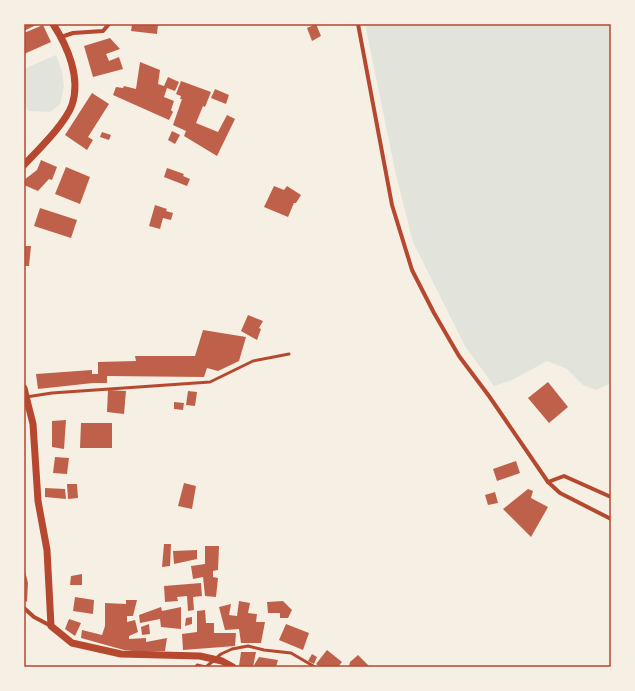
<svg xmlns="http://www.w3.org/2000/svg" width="635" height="691" viewBox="0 0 635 691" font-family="Karla,sans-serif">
<rect width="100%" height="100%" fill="#f6efe4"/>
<g fill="#e2e4dc">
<polygon points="365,24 611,24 611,383 596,390 583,385 567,369 547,361 512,380 494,386 465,346 413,242 396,175"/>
<polygon points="56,55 62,72 64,86 60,104 50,112 28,111 24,101 24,69"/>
</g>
<g fill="#bf614a">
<polygon points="24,24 38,24 24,31"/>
<polygon points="132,24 158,24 157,34 131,31"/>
<polygon points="316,24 321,36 312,41 307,28"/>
<polygon points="43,25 51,42 24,54 24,33"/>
<polygon points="110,38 120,49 106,54 109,61 119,57 123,69 93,77 84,46"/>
<polygon points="140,62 160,70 158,84 164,86 168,77 179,82 175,91 167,88 164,97 174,101 171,110 173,112 169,120 113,95 116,87 123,88 124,86 136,89"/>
<polygon points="181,81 211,92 205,107 203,106 196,123 218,132 227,115 235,119 217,156 184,136 186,131 173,125 182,99 180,99 181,96 176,94"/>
<polygon points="215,89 229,95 226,104 211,98"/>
<polygon points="92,93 109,104 88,137 93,140 87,150 65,135"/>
<polygon points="172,131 180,135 175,144 168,140"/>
<polygon points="102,132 111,135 109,140 100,137"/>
<polygon points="41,160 57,167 52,180 49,179 38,191 24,185 24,180 37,170"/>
<polygon points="66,167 90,177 80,204 55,194"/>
<polygon points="167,168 184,174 183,176 190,179 187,186 164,177"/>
<polygon points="274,186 284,190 287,186 301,195 296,203 294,203 288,217 264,207"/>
<polygon points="155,205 167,209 166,211 173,213 171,220 163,218 160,229 149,226"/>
<polygon points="40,208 77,220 71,238 34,226"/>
<polygon points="24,246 31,246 29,266 24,266"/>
<polygon points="248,315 263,321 259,328 261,329 257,340 241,331"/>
<polygon points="203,330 246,337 239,361 218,371 207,368 204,377 107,376 107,383 93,383 38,389 36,374 92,370 92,374 98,374 98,362 136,361 135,356 195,356"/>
<polygon points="548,382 568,407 549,423 528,398"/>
<polygon points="108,390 126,391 124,414 107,412"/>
<polygon points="188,391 197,392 195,406 186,405"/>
<polygon points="174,402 184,403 183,410 174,409"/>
<polygon points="66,420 64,449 52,447 52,421"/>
<polygon points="81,423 112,423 112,448 80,448"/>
<polygon points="55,457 69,458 67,474 53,473"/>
<polygon points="516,461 520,473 497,481 493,469"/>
<polygon points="184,483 196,486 192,509 178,506"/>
<polygon points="67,484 77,484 78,498 68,499"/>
<polygon points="45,488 65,489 66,499 45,497"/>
<polygon points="528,489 533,491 531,498 548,507 531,537 503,509"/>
<polygon points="495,492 498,503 488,505 485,495"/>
<polygon points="164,544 171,544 170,566 162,567"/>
<polygon points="205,546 219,546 218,570 213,571 213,577 218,578 216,597 205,596 203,577 193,579 191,566 205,564"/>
<polygon points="197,550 197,559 174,564 173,551"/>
<polygon points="24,567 28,583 27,602 24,600"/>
<polygon points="82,574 82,585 70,585 71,576"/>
<polygon points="201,583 202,596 193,597 194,610 188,611 187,596 177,597 178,601 165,602 164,586"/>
<polygon points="75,597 94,600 93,614 73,611"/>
<polygon points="126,600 137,600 133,616 127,616 127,622 135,620 138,632 129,636 129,639 146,638 146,642 167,638 165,651 143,652 124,650 81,638 82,630 102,635 105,626 105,603 126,604"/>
<polygon points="239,601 250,603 248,613 257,614 256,622 265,622 261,643 241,643 239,629 225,630 219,607 231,604 229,615 237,616"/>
<polygon points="283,601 292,610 288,618 280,618 280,613 268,613 267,602"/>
<polygon points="161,607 162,611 181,607 181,629 161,627 160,619 140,623 139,615"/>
<polygon points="205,610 206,623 214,623 214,633 236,633 235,646 183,650 182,634 197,632 197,611"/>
<polygon points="192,617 192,624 185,626 186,618"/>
<polygon points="69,619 81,623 75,636 65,629"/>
<polygon points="149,624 150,634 142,635 141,627"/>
<polygon points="286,624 309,633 303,650 279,640"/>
<polygon points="327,650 342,662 338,667 320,667 316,664"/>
<polygon points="241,652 256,652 253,667 239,666"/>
<polygon points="312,654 317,657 314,664 308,661"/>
<polygon points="358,655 370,667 349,667 350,662"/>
<polygon points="259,657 278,660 276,667 257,667 254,665"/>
</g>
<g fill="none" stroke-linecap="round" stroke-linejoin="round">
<g stroke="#b5482f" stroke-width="3">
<polyline points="26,397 52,393 210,382 253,361 289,354"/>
<polyline points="197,667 197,665 206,667 221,654 232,649 248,646 264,650 291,653 315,667"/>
</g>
<g stroke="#b5482f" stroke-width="4">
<polyline points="358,24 392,205 412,270 434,313 459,356 489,396 548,482 560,493 611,519"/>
<polyline points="61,37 73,33 103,31 109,24"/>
<polyline points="548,482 564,476 611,497"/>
<polyline points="24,608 34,617 51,626"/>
</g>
<g stroke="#b5482f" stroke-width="7">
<path d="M24,165c14,-15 41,-41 48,-60 9,-27 -4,-58 -19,-81"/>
<polyline points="24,388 33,424 38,501 47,550 51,626 72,643 121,654 200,656 222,661 233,667"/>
</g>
</g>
<rect width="635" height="691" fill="none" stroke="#f6efe4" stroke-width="50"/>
<rect x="25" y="25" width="585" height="641" fill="none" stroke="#b5482f" stroke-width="1.5"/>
</svg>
